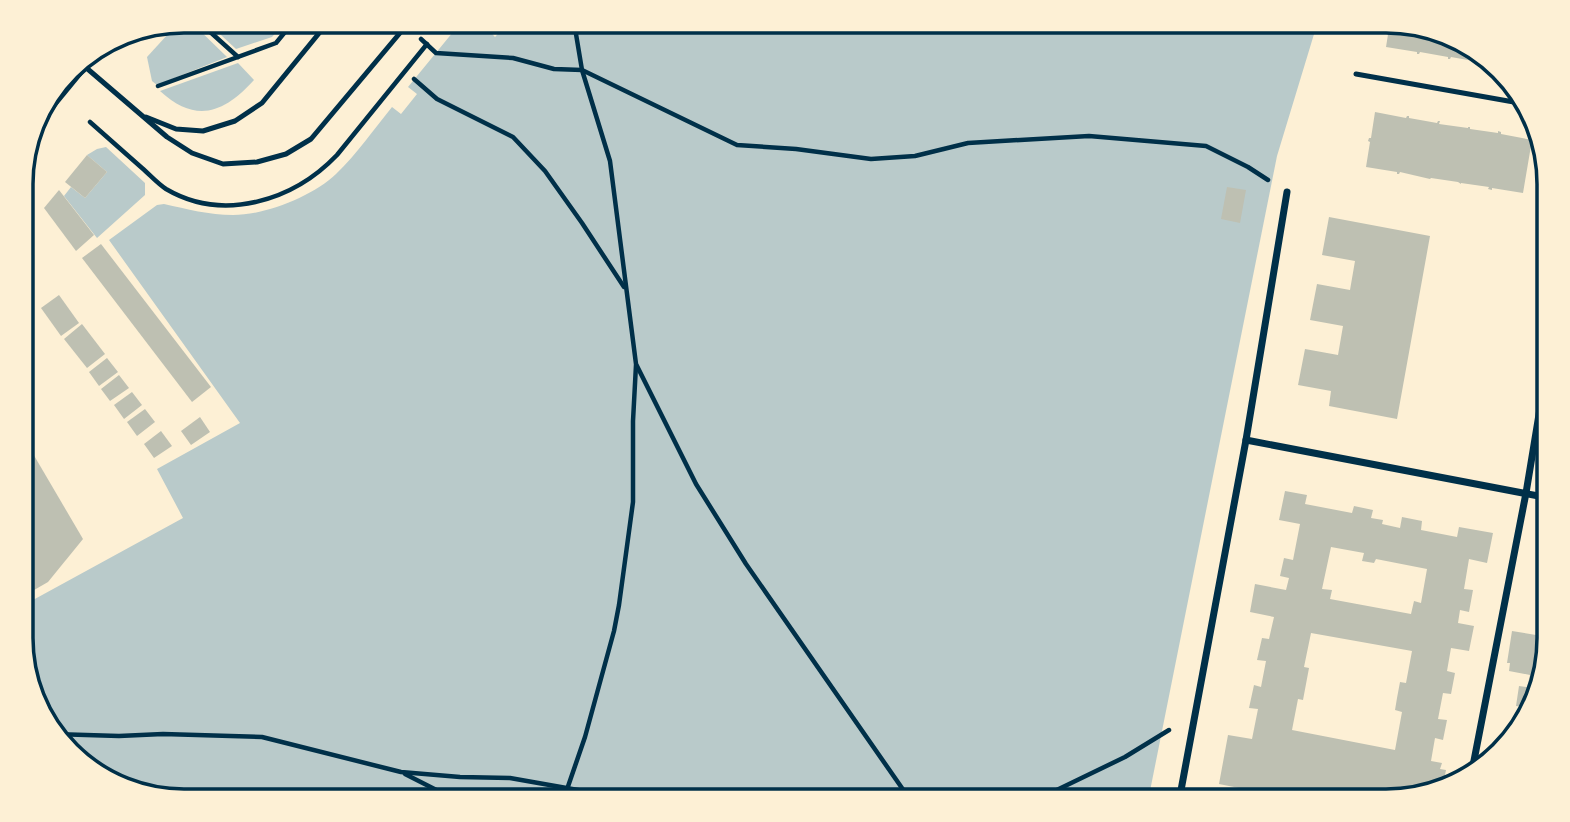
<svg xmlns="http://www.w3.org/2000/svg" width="1570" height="822" viewBox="0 0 1570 822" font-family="'Titillium Web',sans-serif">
<rect width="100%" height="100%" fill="#fdf0d5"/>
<g fill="#b9caca">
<polygon points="190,21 227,57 157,85 152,81 147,57 179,22"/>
<polygon points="206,21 286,21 272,37 236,49"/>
<path d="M462,21h18l15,16 15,-16h808l-41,135 -129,645h-964l-72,-17 -57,-47 -33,-78v-53l161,-88 -26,-49 83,-46 -131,-183 48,-35 7,-1c23,5 45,11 69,11 33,0 80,-19 103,-41 21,-20 38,-45 56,-67l9,7 16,-20 -9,-7z"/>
<path d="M238,63l16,17c-30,33 -58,44 -94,11z"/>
<polygon points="106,147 145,183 145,195 97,238 64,196 71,187 85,198 107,172 87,155 97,149"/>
</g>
<g fill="#bec0b2" fill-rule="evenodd">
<polygon points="1390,22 1458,38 1488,64 1481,63 1481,65 1478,64 1479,62 1451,57 1450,59 1448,59 1448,57 1420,52 1419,54 1417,54 1417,52 1386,47"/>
<polygon points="1375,112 1406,118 1407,116 1409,116 1409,118 1437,123 1438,121 1440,121 1439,124 1468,128 1468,127 1470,127 1470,129 1498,133 1498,131 1501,132 1501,134 1532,140 1523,193 1492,188 1492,190 1488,189 1489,187 1461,183 1461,184 1458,182 1431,178 1430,179 1400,172 1399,174 1397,174 1397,172 1366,167 1370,142 1368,141 1369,138 1371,138"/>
<polygon points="87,155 107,172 85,198 65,182"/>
<polygon points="1227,187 1246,190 1240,223 1221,219"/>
<polygon points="59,190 94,235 76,251 44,208"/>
<polygon points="1329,217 1430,236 1397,419 1329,406 1331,391 1298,385 1305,349 1338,355 1343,326 1310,320 1317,284 1350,290 1355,261 1322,255"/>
<polygon points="22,233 33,243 22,256"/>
<polygon points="101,244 211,387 192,402 82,258"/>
<polygon points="59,295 79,323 61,336 41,308"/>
<polygon points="82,324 105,354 87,368 64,339"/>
<polygon points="107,358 118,372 99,386 89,372"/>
<polygon points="119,375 129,388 110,401 101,389"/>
<polygon points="132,392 142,405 124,419 114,405"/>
<polygon points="145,409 155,422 137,436 127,422"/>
<polygon points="200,417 210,432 191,445 181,431"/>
<polygon points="161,431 172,446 154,458 144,444"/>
<polygon points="22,435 83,539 48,582 22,597"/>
<path d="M1285,491l22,4 -2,9 47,9 2,-7 19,4 -2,8 12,2 -1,4 18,4 2,-11 20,4 -1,9 36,7 2,-10 34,6 -6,30 -18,-4 -5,30 9,1 -4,22 -9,-2 -2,13 16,3 -5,25 -18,-3 -4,23 8,2 -4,21 -8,-1 -5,26 9,1 -4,20 -8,-2 -4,23 11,2 -2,6 6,1 -3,15 -47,16h-89l-27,-5 -1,5h-36l1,-12 -25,-5 9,-49 24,4 6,-30 -9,-1 5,-23 7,2 5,-26 -9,-1 5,-22 7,1 5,-22 -24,-5 5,-28 31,6 3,-12 -9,-2 4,-18 9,2 7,-36 -21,-4zM1331,547l33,6 -2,8 12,2 2,-4 51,10 -6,34 -7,-2 -3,13 -81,-15 2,-9 -10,-1zM1311,633l101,18 -6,32 -6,-1 -3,16 -2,12 7,2 -7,38 -103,-20 6,-31 5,1 6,-32 -5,-1z"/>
<polygon points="1547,542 1549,542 1549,560 1544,560"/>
<polygon points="1547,571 1549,571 1549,638 1532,710 1521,722 1524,707 1516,706 1519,686 1527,687 1530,675 1509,671 1510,663 1507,663 1512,631 1536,635"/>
</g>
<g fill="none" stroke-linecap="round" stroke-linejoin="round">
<g stroke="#003049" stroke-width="4.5">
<polyline points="198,21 238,57"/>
<polyline points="577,21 575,28 582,70 610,161 636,364 696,484 746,564 911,801"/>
<polyline points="421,39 436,53 513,58 554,69 582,70 737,145 796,149 871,159 915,156 968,143 1089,136 1206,146 1248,167 1268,180"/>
<polyline points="414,79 437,99 513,137 545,171 582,223 624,287"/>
<polyline points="158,86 276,43 294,21"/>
<path d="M90,122c17,15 35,31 52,46 8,7 16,16 24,21 58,34 128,11 171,-34l90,-111"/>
<polyline points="53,734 119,736 163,734 262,737 401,772 460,777 510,778 640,801"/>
<polyline points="405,774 458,801"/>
<polyline points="563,801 585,737 614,631 619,605 633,502 633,421 636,365"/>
<polyline points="1034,801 1125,757 1169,730"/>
</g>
<g stroke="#003049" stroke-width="5">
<polyline points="83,65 167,137 192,153 223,164 257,162 286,154 311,139 410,21"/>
<polyline points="1356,74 1525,104"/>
<polyline points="146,117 176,129 203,131 235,121 262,103 329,21"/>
</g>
<g stroke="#003049" stroke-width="7">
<polyline points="1246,440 1549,498"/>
<polyline points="1471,776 1526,493 1548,360"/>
<polyline points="1179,801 1246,440 1287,192"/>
</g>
<polyline stroke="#003049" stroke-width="12" points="35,123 95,50"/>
</g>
<path d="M0 0H1570V822H0ZM184 33H1386A151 151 0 0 1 1537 184V638A151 151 0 0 1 1386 789H184A151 151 0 0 1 33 638V184A151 151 0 0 1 184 33Z" fill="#fdf0d5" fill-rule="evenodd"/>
<path fill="none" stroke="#003049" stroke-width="3.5" d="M184 33H1386A151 151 0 0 1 1537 184V638A151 151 0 0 1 1386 789H184A151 151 0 0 1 33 638V184A151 151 0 0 1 184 33Z"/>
</svg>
